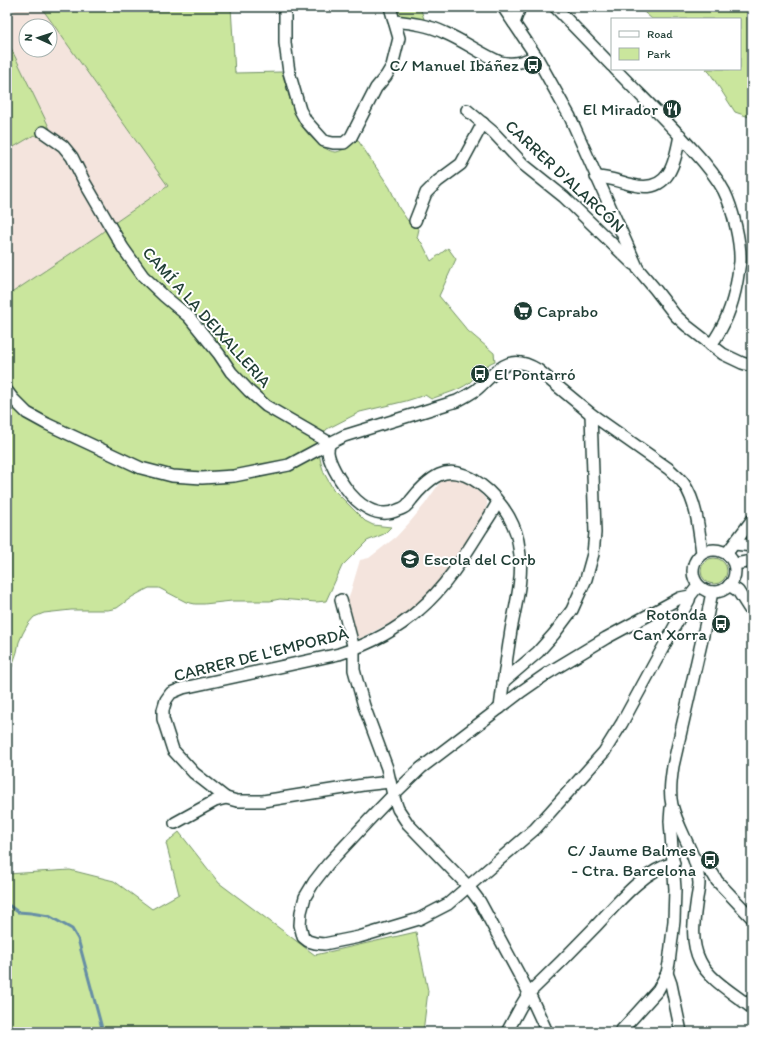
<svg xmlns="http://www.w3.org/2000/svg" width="759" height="1039" viewBox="0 0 759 1039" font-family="Itim,sans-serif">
<rect width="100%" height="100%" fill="#fff"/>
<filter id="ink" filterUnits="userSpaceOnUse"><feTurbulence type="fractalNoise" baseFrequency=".025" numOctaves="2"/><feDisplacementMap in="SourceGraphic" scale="8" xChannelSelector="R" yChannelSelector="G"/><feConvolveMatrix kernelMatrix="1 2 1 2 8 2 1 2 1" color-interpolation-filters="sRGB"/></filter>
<g filter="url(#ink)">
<g fill="#f4e4dd" fill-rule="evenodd">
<path d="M22,7h19l127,179 -58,40 -10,8 -93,62v-145l27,-16 16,-6 -43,-89v-26zM26,26h24v24h-24z"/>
<polygon points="452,478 466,483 473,487 484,497 487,501 487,505 482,518 452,564 435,586 425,598 409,611 396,620 361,638 357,638 355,636 347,604 360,560 369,558 396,537 410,522 425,504 441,481"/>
</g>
<g fill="#cae69d" stroke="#749268">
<path d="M41,7h190l4,66 47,-1c8,27 14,58 40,74 4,3 9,6 14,6 8,-1 14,-8 21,-13l33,49 9,20 9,13 11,8 -2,9 5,5 9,18 17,-13 8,11 -17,37 29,35 26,22 1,8c-11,4 -17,14 -26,22 -11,8 -25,11 -38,16l-6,-4 -19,6 -46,11 -33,17 -6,7 -2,17 2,10 3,10 9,16 32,32 8,4 18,2 -7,7 -17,7 -25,25 -16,35 -10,1 -36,-3 -10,2h-38l-28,3h-9l-9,-2 -27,-14h-10l-8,4 -9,5 -15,11 -9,2h-37l-27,3 -10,4 -6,7 -5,9 -4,9 -2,10 -10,29v-385l93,-62 10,-8 58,-40z"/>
<polygon points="394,7 420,7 425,22 397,17"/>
<polygon points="638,7 752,7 752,118 735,112 710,73 706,69 740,69 740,19 652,19"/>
<polygon points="7,40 50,129 46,140 34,135 7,151"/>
<circle cx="714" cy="571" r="13"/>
<polygon points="179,832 219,883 315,955 416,932 428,991 423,1032 7,1032 7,874 70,870 114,881 152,909 179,894 166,843"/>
</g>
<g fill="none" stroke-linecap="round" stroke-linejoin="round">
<polyline stroke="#668ea5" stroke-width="3" points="7,904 18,912 31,913 49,916 72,929 78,939 103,1032"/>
<defs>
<g id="minor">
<polyline points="285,7 285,43 289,72 300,110 306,121 324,141 333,143 344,143 351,137 376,88 386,76 392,66 399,38 390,7"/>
<polyline points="503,7 536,56 570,117 638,269 655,289 675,315 687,326 723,354 742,363 752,366"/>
<polyline points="555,7 612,66"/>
<path d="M394,21c18,2 35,4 51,12 19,8 36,21 55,29 14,3 23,0 36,-6"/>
<polyline points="514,23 520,7"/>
<path d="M615,69c26,27 53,53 78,81 12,13 23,26 31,41 9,18 17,52 16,71 -1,6 -2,13 -3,19 -4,23 -12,45 -26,64"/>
<polyline points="467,110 493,132 524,165 564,197 633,264"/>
<polyline points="43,132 63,146 72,157 85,183 110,226 123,248 143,276 164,296 189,317 219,354 231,372 249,391 266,406 330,443"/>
<path d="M596,177c13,0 24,5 37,8 36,9 42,-22 47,-50"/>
<polyline points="415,221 426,193 438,181 461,164 483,123"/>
<path d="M7,391l6,8 14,14 20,11 94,44 31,8 30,2 32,-2 55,-11 41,-22 14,-7 113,-35c6,-3 13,-7 19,-11 21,-18 31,-39 62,-20l53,44 78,55c5,5 11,9 15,15 13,19 15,47 18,69"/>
<path d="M330,443c-1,2 -2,6 -2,9 1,10 11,27 17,35 12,17 32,33 53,23 3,-1 6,-2 8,-4 3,-2 4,-5 6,-7 6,-8 18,-20 27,-24 27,-12 58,21 70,42 5,9 9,20 10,31 5,26 -3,56 -8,82 -4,26 -8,52 -11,78"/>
<polyline points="735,544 752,546"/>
<circle cx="714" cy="571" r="21"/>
<polyline points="727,553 752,520"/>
<polyline points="735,564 752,561"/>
<polyline points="729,585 738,591 752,613"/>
<path d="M712,592l-6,30 -33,144c-2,13 -4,27 -1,39 7,28 25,48 27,78 0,5 -1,10 -2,15 -3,22 -7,43 3,63 9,19 36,34 52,47"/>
<polyline points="690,596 689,600 647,677 622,723 604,752 535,829 485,872 448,904 419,919 359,937 324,944 315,943 308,941 303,937 300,925 301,912 305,897 314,882 328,864 369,820 393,795 421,768 522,691 548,673 606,638 680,598 690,596 698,586"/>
<polyline points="341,600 354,649 354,670 364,706 387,768 393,795 398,809 408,824 468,886 480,902 529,993 547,1032"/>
<polyline points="503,682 538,652 554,634 572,610 586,579 593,554 595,533 591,414"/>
<path d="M226,798l-32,-25 -21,-23 -10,-31v-9l3,-10 5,-7 12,-5 156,-34c28,-9 58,-24 80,-44 26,-22 45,-53 63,-82 6,-9 11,-17 16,-26"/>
<polyline points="175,823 215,801 226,798 237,801 263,801 363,785 390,782"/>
<polyline points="694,858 713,874 717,881 752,918"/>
<polyline points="667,973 671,984 681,1032"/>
<path d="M507,1032l14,-26 8,-13c22,-21 44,-43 65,-65 21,-22 49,-58 80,-65"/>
<polyline points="620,1032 658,990 667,973 669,963 674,921 675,889 670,821 671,808"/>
</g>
</defs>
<use href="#minor" stroke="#1f3d34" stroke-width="14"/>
<use href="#minor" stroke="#fff" stroke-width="11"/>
</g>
</g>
<defs>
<symbol id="bus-disc" viewBox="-11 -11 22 22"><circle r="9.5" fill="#1f3d34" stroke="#fff"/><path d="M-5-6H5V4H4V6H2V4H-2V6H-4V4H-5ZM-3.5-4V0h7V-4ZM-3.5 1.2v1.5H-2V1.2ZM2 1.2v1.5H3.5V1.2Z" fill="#fff"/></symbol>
<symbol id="restaurant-disc" viewBox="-11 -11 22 22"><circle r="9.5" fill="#1f3d34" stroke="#fff"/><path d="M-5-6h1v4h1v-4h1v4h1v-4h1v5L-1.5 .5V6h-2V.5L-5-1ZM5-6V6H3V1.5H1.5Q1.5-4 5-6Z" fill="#fff"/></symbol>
<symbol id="supermarket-disc" viewBox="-11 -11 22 22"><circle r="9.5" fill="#1f3d34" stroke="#fff"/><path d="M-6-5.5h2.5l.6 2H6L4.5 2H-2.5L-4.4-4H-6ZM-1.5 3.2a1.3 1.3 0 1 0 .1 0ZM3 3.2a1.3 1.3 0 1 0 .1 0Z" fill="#fff"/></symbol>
<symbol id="school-disc" viewBox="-11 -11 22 22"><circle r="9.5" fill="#1f3d34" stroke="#fff"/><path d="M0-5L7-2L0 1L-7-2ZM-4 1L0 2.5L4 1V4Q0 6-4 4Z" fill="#fff"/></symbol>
</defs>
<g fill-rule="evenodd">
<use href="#bus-disc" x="522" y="54" width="22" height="22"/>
<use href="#restaurant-disc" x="661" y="98" width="22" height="22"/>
<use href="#supermarket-disc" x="512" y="300" width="22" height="22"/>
<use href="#bus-disc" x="469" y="363" width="22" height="22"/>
<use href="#school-disc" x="399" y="548" width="22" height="22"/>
<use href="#bus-disc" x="710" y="613" width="22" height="22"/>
<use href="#bus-disc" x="699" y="849" width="22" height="22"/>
</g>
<g text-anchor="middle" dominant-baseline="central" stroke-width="4" stroke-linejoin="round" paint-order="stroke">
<g font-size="17" fill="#1f3d34" stroke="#fff" text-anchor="end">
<text x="519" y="65">C/ Manuel Ibáñez</text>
<text x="658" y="109">El Mirador</text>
<text x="537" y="311" text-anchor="start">Caprabo</text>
<text x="494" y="374" text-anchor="start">El Pontarró</text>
<text x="424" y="559" text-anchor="start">Escola del Corb</text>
<text x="707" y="614">Rotonda<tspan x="707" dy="20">Can Xorra</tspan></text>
<text x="696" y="850">C/ Jaume Balmes<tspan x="696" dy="20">- Ctra. Barcelona</tspan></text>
</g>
<g font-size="17" fill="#1f3d34" stroke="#fff">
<text transform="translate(565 176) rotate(43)">CARRER D'ALARCÓN</text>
<text transform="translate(207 317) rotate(48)">CAMÍ A LA DEIXALLERIA</text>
<text transform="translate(261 654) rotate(-14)">CARRER DE L'EMPORDÀ</text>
</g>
</g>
<rect width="759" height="1039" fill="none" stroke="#fff" stroke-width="24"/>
<rect x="12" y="12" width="735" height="1015" fill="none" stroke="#1f3d34" stroke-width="1.5" filter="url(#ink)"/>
<rect x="611" y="18" width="130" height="52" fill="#ffffff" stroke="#a5b1ae"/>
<rect x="619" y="31" width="20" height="6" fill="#ffffff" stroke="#a5b1ae"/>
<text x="647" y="38" font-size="12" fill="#1f3d34">Road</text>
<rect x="619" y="48" width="20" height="12" fill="#cae69d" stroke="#a5b1ae"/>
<text x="647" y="58" font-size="12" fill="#1f3d34">Park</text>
<g transform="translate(38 38) rotate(273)"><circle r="19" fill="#ffffff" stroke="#a5b1ae"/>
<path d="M0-3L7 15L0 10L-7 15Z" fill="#1f3d34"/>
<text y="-6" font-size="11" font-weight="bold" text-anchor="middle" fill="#1f3d34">N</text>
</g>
</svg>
